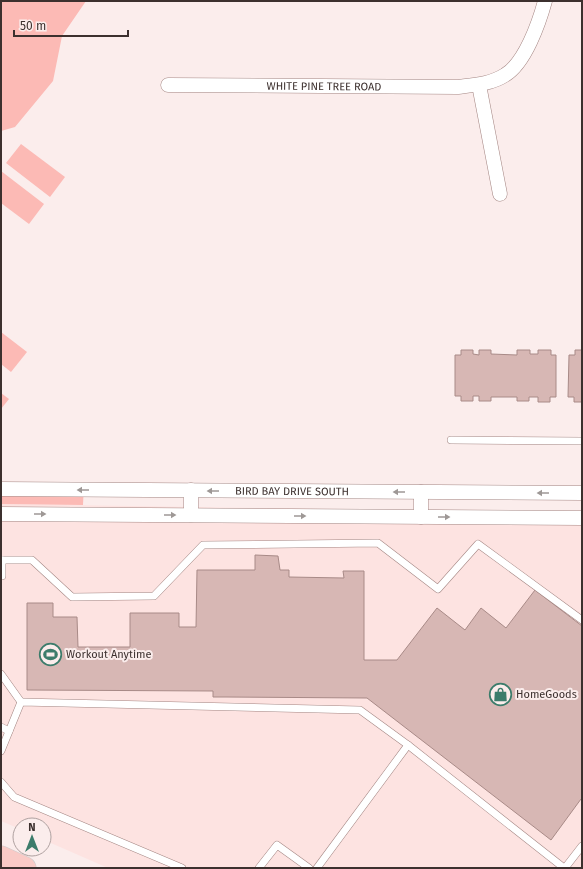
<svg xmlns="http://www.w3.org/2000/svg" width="583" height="869" viewBox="0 0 583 869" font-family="'Fira Sans',sans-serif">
<rect width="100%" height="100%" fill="#fbedec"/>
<polygon fill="#fde3e1" points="1,504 582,513 582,868 108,868 44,840 44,825 20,825 20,829 1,821"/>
<g fill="#fcbab5">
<polygon points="1,1 86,1 62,36 53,81 15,127 1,131"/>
<polygon points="21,144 65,177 50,197 6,163"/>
<polygon points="1,171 44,204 29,224 1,203"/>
<polygon points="1,332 27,352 11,372 1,364"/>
<polygon points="1,393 9,399 1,409"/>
<polygon points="1,483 84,483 83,505 1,504"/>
</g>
<g fill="#d7b7b4" stroke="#a88a87">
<polygon points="461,350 473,350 473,354 479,355 479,350 491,350 491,354 517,355 517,350 530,350 530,354 538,354 538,350 551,350 551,355 556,355 556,397 550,397 550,402 538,402 538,397 529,397 529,401 517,401 517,397 491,397 491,401 479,401 479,396 473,396 473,401 461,401 461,396 455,396 455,355 461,355"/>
<polygon points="575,350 582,350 582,402 574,402 574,397 568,397 569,355 575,355"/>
<polygon points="255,555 278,556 280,570 289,570 289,577 344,578 343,571 364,571 364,660 397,660 437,608 465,630 481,608 506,628 535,590 582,626 582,800 581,799 551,840 367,698 226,697 213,697 213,691 27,690 27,603 53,603 53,617 77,617 78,647 130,647 130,613 179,613 179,627 196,627 197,570 255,570"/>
</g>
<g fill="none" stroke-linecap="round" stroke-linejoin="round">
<defs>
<g id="service">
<polyline points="451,440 582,441"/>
<polyline points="1,560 2,560 2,576"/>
<polyline points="2,560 32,560 72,597 154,596 203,545 378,543 438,589 478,544 582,620"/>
<polyline points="1,674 21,702"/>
<polyline points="1,727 9,731"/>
<polyline points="1,751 21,702 360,710 408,745 564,868"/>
<polyline points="1,782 14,797 182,868"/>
<polyline points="259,868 277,845 309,868"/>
<polyline points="317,868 408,745"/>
<polyline points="565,868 582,846"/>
</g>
<g id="minor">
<path id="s1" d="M168,85l290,2c16,-2 33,-3 47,-12 20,-12 34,-52 40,-74"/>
<polyline points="479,85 500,194"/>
<path id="s2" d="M1,489l581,4"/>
<polyline points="421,492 421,517"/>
<polyline points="1,514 582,518"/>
<polyline points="191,515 191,490"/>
</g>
<polyline id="primary" points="1,857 25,868"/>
</defs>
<use href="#service" stroke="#a48683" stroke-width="8"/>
<use href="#minor" stroke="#a48683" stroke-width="15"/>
<use href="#primary" stroke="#d0cdcd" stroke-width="23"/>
<use href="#service" stroke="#fff" stroke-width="7"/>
<use href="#minor" stroke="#fff" stroke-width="14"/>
<use href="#primary" stroke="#f9cac6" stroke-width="22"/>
</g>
<defs><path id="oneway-solid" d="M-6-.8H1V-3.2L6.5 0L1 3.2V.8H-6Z"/></defs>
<g fill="#9e9896">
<use href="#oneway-solid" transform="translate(83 490) rotate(-180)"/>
<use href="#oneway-solid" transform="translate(213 491) rotate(-180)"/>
<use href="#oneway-solid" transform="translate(399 492) rotate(-180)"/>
<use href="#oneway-solid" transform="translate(543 493) rotate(-180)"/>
<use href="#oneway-solid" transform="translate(40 514)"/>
<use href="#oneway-solid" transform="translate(170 515)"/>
<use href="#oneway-solid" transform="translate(300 516)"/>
<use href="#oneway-solid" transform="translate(444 517)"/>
</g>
<defs>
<symbol id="stadium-ring" viewBox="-11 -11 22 22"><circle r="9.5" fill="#fbedec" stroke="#3c7c6b" stroke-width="1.5"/><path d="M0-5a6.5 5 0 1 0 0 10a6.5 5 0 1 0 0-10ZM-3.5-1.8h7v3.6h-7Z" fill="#3c7c6b"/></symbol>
<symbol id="shop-ring" viewBox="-11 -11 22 22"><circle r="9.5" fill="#fbedec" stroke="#3c7c6b" stroke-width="1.5"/><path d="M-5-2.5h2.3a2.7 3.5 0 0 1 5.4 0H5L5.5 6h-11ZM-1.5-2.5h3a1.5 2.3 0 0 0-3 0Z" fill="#3c7c6b"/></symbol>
</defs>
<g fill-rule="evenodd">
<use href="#stadium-ring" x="38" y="642" width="25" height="25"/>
<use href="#shop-ring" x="488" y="682" width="25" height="25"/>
</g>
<g text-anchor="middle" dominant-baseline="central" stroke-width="4" stroke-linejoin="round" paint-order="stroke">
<g font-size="11" fill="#3c302e" stroke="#fbedec">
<text stroke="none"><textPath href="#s1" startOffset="156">WHITE PINE TREE ROAD</textPath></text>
<text stroke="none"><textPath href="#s2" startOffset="291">BIRD BAY DRIVE SOUTH</textPath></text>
</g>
<g font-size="11" fill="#3c302e" stroke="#fbedec" text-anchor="start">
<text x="66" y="654">Workout Anytime</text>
<text x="516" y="694">HomeGoods</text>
</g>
</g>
<rect width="583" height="869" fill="none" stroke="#3c302e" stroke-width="4"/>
<g transform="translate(32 837)"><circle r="19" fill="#fbedec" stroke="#afa1a0"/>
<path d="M0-3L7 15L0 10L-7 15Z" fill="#3c7c6b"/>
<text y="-6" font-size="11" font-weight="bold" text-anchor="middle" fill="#3c302e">N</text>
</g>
<path d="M14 30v6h114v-6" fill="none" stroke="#3c302e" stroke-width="2"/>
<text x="20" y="30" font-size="12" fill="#3c302e" stroke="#fbedec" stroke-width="3" paint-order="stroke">50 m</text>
</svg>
